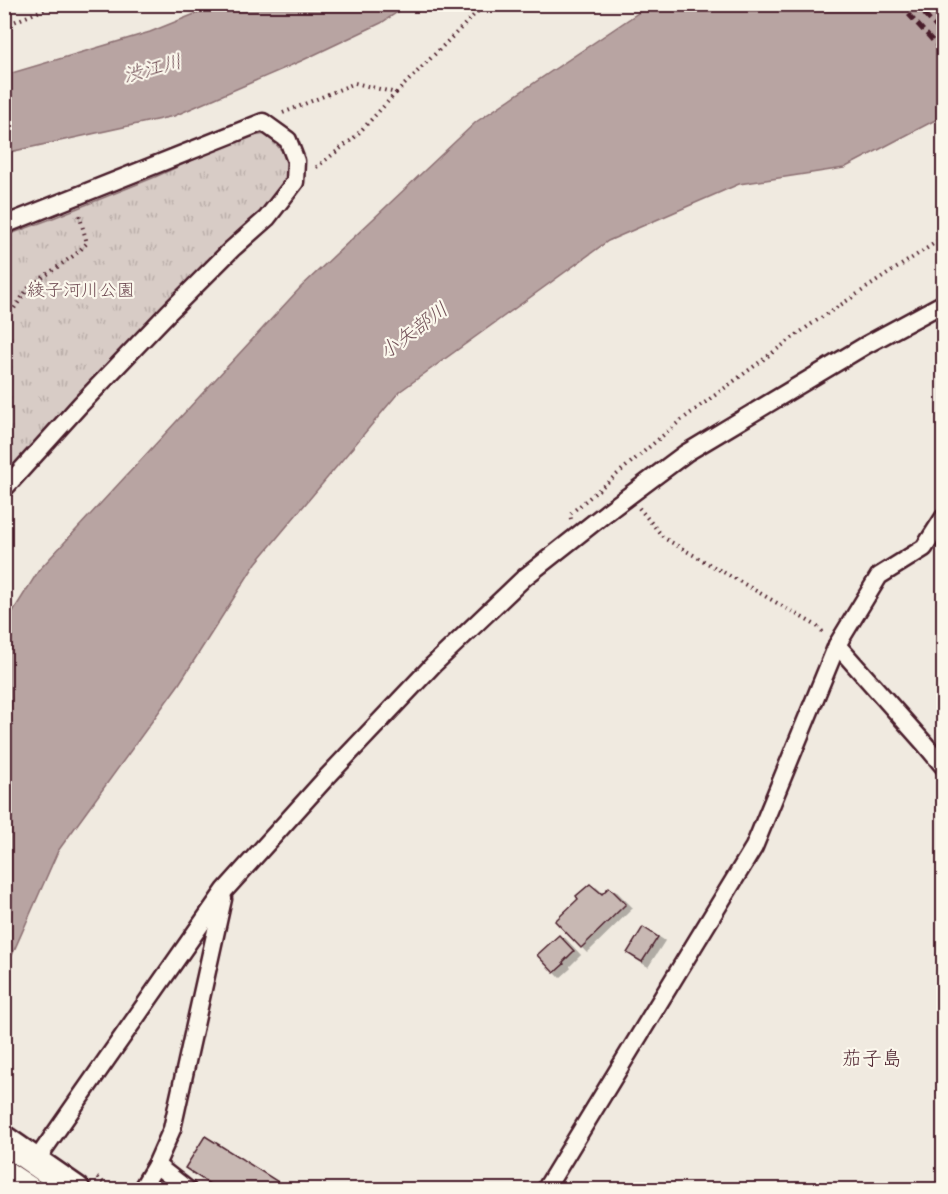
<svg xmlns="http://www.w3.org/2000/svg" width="948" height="1194" viewBox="0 0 948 1194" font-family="'Patrick Hand','Klee One',sans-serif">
<defs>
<pattern id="park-tufts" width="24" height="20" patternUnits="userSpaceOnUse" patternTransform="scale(1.5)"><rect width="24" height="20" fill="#d8ccc6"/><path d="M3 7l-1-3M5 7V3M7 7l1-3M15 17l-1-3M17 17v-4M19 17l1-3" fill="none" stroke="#bbafaa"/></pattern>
<filter id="shadow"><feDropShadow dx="6" dy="4" stdDeviation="0" flood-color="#0004"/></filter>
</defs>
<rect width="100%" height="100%" fill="#f0eae0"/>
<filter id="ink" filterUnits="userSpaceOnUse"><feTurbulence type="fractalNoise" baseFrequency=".0167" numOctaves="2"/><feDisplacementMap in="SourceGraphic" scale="12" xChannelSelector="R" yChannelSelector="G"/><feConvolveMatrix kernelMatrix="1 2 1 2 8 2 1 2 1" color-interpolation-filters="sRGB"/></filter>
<g filter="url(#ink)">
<polygon fill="url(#park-tufts)" stroke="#917678" stroke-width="1.5" points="267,134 289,159 289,181 270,205 5,483 5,236 48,220 155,177 243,137"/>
<g fill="#b8a4a2" stroke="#8c6f72" stroke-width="1.5">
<polygon points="217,5 408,5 381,23 301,61 174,116 5,153 5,75 150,32"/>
<polygon points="650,5 943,5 943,116 844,168 739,184 608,241 399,392 256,563 179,684 58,851 5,971 5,624 39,570 301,287 476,122"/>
</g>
<g fill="#c8b8b3" stroke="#4a1f2b" stroke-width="1.5" filter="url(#shadow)">
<polygon points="590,884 602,894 609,887 626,904 581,948 555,921 578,899 576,896"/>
<polygon points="643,927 658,937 642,962 627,953"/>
<polygon points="559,935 574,951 563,962 564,964 554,973 537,955"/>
<polygon points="205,1136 291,1190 219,1190 185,1168"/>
</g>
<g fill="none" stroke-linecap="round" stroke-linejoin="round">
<defs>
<g id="minor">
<polyline points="4,225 263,122 288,140 296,161 295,182 267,218 232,249 169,312 80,405 4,489"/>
<polyline points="837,645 924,743 944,767"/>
<polyline points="35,1162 225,890 325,779 433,665 525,577 606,513 686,453 866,345 944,303"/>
<polyline points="156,1165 188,1190"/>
<polyline points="141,1190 156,1165 172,1129 223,899"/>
<polyline points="545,1190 754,847 837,645 879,576 924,548 944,517"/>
<polyline points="943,1190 944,1189"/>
</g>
<g id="primary">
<polyline points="4,1140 76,1190"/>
<polyline points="4,1174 28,1190"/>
</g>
</defs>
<use href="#minor" stroke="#4a1f2b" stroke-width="21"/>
<use href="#primary" stroke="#4a1f2b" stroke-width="32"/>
<g stroke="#4a1f2b" stroke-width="4" stroke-dasharray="1.5 4.5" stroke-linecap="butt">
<polyline points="4,26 57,4"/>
<polyline points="396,93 485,4"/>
<polyline points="283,113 355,83 396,93 354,138 314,169"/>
<polyline points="4,307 13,311"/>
<polyline points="4,323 29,287 76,254 87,243 79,214"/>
<polyline points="639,508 664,538 817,626 825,634"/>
<polyline points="571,519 570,514 680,421 810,325 944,237"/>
<polyline points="97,1178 114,1190"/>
</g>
<use href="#minor" stroke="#fbf7ec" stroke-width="16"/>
<use href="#primary" stroke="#fbf7ec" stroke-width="27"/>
<g stroke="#4a1f2b" stroke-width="4.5" stroke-dasharray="9 4.5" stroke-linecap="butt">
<polyline points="899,4 944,53"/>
<polyline points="915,4 944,36"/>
</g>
</g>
</g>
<g text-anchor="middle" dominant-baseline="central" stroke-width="4.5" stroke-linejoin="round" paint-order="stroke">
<g font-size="18" fill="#6e4a52" stroke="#fbf7ec">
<text x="81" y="289">綾子河川公園</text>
</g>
<g font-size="20" font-style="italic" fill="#704e55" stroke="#fbf7ec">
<text transform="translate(152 67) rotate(-15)">渋江川</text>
<text transform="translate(413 330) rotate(-37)">小矢部川</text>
</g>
<g font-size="20" fill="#4a1f2b" stroke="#fbf7ec">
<text x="872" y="1057">茄子島</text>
</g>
</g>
<rect width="948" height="1194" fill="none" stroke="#fbf7ec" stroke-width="24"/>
<rect x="12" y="12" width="924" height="1170" fill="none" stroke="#4a1f2b" stroke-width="2" filter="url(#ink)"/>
</svg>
